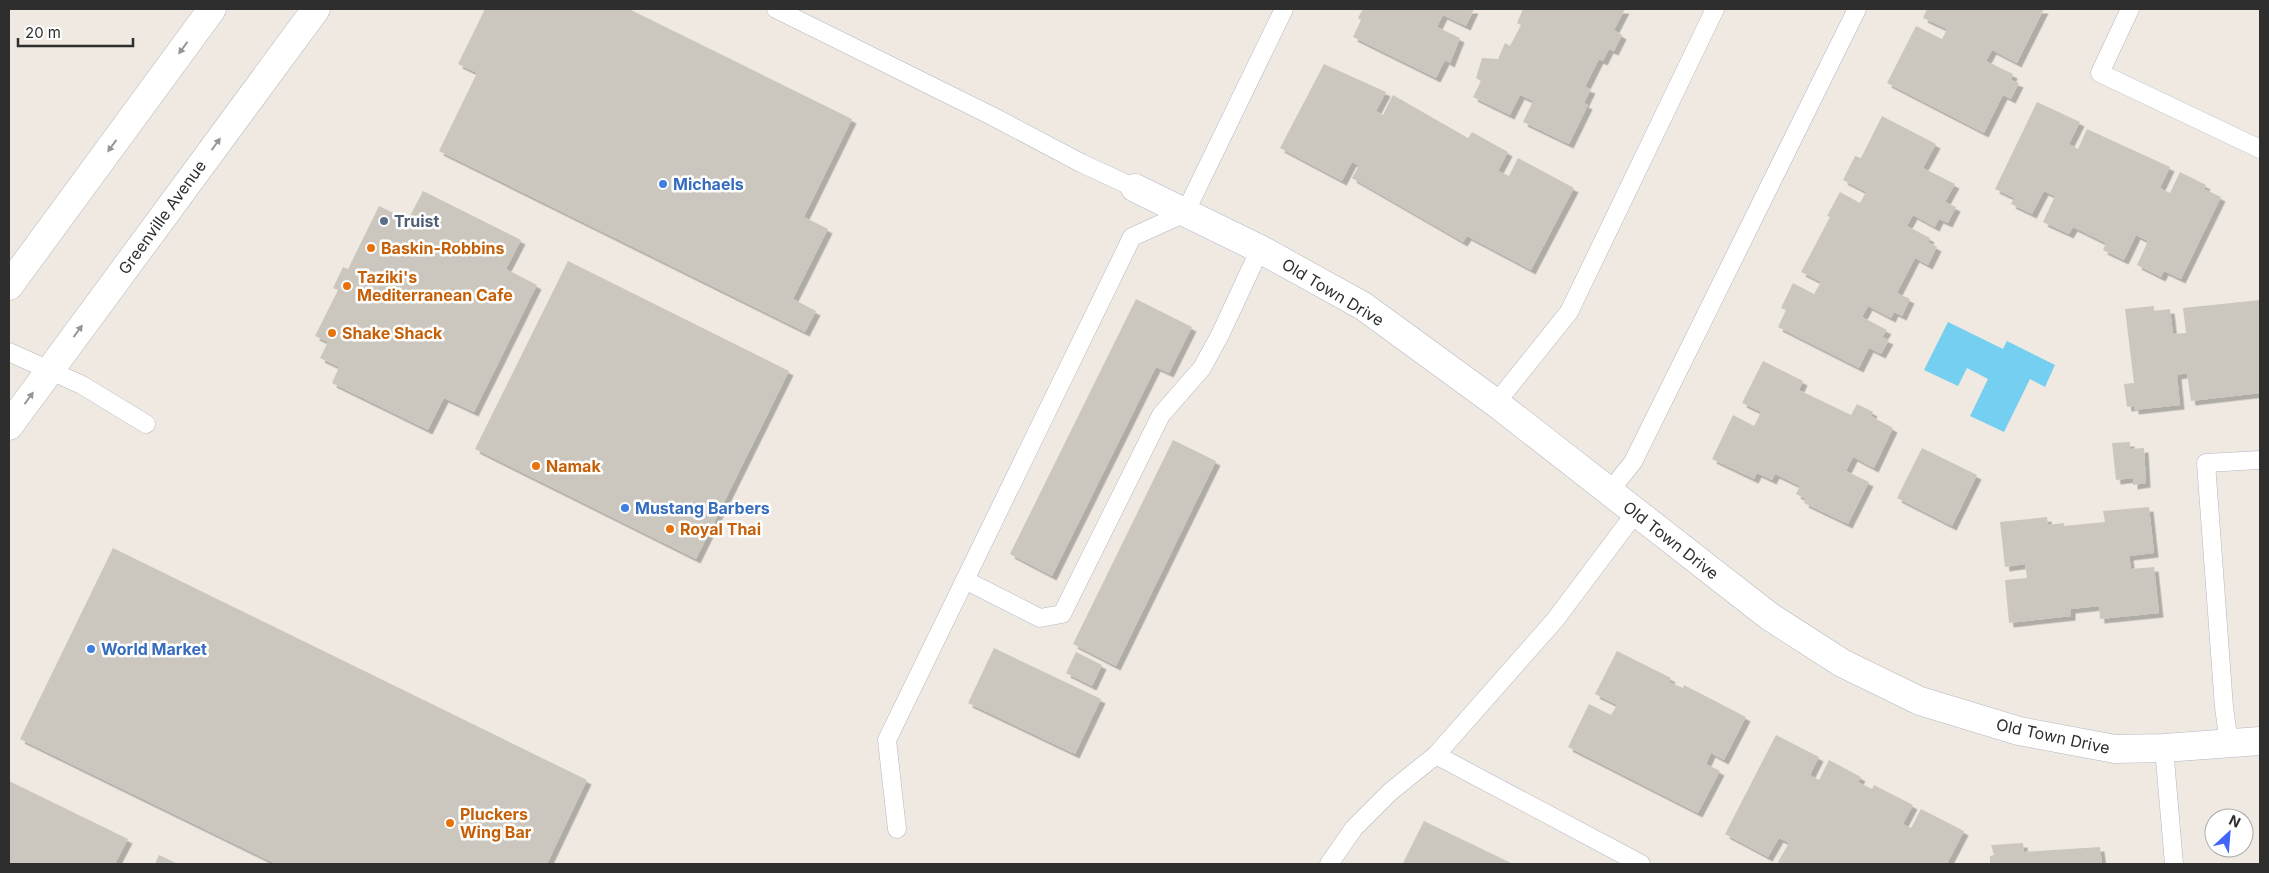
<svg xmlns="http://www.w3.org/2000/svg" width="2269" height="873" viewBox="0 0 2269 873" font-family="Inter,sans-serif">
<defs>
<filter id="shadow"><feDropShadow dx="4.5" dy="4.5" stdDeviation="0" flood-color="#0004"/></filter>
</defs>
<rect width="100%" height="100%" fill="#efe9e1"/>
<polygon fill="#75cff0" points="1948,322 2003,349 2007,341 2055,365 2045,387 2030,379 2004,432 1970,416 1988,379 1967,368 1958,386 1924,370"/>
<g fill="#cbc7bf" filter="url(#shadow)">
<polygon points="485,9 629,9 852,119 804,217 828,229 793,299 816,311 805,332 439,151 477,73 458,64"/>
<polygon points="1363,9 1474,9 1466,26 1443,15 1437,27 1460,38 1450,63 1445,60 1436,78 1353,37 1361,20 1358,18"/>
<polygon points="1523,9 1625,9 1614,30 1622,35 1614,51 1609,49 1603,61 1599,59 1585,87 1591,89 1584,103 1588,105 1569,144 1523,122 1533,101 1520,95 1510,115 1473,97 1481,81 1476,78 1482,58 1498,59 1505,43 1510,46 1521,25 1517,23"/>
<polygon points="1927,9 2044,9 2017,63 1992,50 1986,61 2013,74 2011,80 2019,83 2011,99 2003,95 1984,133 1887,83 1916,26 1942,39 1947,29 1923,18"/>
<polygon points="1324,64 1386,92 1376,111 1383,115 1393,95 1468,138 1472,132 1508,152 1498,171 1509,176 1518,158 1574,188 1531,270 1467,236 1463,242 1352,178 1359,166 1352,162 1342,181 1280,148"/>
<polygon points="2037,102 2080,122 2069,144 2078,149 2087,129 2170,167 2160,188 2170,193 2180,172 2206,185 2204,189 2221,197 2181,279 2164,271 2161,277 2137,265 2148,241 2136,235 2124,260 2103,250 2106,243 2073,227 2069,234 2043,222 2055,196 2044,191 2032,214 2011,204 2014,198 1995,189"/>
<polygon points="1882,116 1936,144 1923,168 1955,184 1945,202 1956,207 1948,223 1939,219 1935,227 1913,215 1907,226 1930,238 1928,242 1937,247 1928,265 1915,258 1897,293 1910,299 1902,316 1894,312 1891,318 1868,306 1862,317 1887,330 1882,337 1889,340 1881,354 1869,348 1859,368 1778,327 1786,310 1781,308 1793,283 1814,294 1821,282 1801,272 1830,217 1827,216 1840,192 1860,203 1866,192 1843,180 1855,156 1861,158"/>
<polygon points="423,191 521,240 506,269 537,285 474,412 444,398 428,430 332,383 339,367 320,358 328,342 315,336 338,290 333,288 343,267 348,269 379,206 408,220"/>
<polygon points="568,261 789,371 696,559 475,449"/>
<polygon points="1136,299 1192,327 1169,373 1156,367 1052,576 1010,554"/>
<polygon points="2260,300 2260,393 2191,401 2187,373 2177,375 2180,405 2134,410 2134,406 2127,407 2124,384 2134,383 2125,309 2154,306 2154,311 2170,309 2173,334 2186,333 2183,308"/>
<polygon points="1763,361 1803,381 1799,390 1851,415 1857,404 1873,412 1871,416 1893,428 1874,468 1853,457 1846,471 1869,482 1848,524 1804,503 1806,499 1796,494 1800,486 1775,474 1772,480 1757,473 1754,479 1712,459 1733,415 1754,426 1761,412 1742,403"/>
<polygon points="1173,440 1216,461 1116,666 1073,644"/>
<polygon points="2130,442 2130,449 2144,448 2146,483 2133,485 2133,478 2116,480 2112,443"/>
<polygon points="1922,448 1977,475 1952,526 1897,498"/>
<polygon points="2149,507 2154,553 2129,556 2131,569 2154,567 2159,613 2100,619 2099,606 2071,609 2071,616 2009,623 2005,580 2027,578 2025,564 2005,567 2000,522 2047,517 2048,525 2064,523 2064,526 2105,522 2103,511"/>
<polygon points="113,548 587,780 547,864 276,864 20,739"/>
<polygon points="994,648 1101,699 1075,754 968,703"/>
<polygon points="1617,651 1671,678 1669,682 1683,688 1684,685 1746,717 1724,760 1711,753 1706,764 1720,771 1698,813 1568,747 1589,704 1611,715 1617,705 1595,694"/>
<polygon points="1076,652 1102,665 1092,686 1066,673"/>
<polygon points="1776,735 1819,757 1810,775 1819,780 1829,760 1861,777 1858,782 1872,789 1874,785 1913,805 1903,824 1911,828 1921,809 1964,831 1947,864 1782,864 1778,862 1789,843 1779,838 1768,857 1725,834"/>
<polygon points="9,781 128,839 115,864 9,864"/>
<polygon points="1424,821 1513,864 1403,863"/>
<polygon points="2023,843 2024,852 2100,847 2102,864 1990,864 1990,856 1994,855 1991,845"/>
<polygon points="159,855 178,864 155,864"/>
</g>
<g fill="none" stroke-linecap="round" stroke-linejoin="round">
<defs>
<g id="lane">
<polyline points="776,9 992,116 1081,163 1135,188"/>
<polyline points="2130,9 2100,73 2260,149"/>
<polyline points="9,352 82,385 146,424"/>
<polyline points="1496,403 1569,312 1715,9"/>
<polyline points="1609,492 1633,462 1857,9"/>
<polyline points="965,580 1040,618 1062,614 1161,415 1202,368 1220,335 1260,249"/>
<polyline points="2229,744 2224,707 2206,463 2260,460"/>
<polyline points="2164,748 2174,864"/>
<polyline points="1436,755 1641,864"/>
<polyline points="897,829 887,740 1132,237 1185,213 1284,9"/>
<polyline points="1329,864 1354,828 1390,792 1436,755 1555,620 1636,512"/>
</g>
<polyline id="street" points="1135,188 1260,249 1363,306 1496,403 1769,616 1842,663 1920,701 2019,731 2115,749 2164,748 2260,741"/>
<g id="secondary">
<polyline points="9,286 212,9"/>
<polyline points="9,426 316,9"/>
</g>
</defs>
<use href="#lane" stroke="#b4b7c1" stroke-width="19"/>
<use href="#street" stroke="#b4b7c1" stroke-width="29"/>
<use href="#secondary" stroke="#b4b7c1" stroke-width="29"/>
<use href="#lane" stroke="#fff" stroke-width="18"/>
<use href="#street" stroke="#fff" stroke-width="28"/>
<use href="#secondary" stroke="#fff" stroke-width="28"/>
</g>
<defs><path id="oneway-solid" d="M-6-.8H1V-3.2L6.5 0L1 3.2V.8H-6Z" transform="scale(1.25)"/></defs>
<g fill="#969696">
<use href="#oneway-solid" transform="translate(183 48) rotate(126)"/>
<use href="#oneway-solid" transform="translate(216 144) rotate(-54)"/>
<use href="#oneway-solid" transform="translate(112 146) rotate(126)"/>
<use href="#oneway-solid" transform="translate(78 331) rotate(-54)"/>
<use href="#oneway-solid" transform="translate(29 398) rotate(-54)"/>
</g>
<g fill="#3f7fe0" stroke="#fff" stroke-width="2">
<circle cx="663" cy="184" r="5"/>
<circle cx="625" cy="508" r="5"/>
<circle cx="91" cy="649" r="5"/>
</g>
<circle fill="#5c6f8a" stroke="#fff" stroke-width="2" cx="384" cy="221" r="5"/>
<g fill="#e8710a" stroke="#fff" stroke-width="2">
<circle cx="371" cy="248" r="5"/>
<circle cx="347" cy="286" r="5"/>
<circle cx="332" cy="333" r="5"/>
<circle cx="536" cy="466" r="5"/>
<circle cx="670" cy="529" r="5"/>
<circle cx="450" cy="823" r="5"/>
</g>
<g text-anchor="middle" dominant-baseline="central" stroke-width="5" stroke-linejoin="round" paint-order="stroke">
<g font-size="16" font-weight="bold" fill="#366cbe" stroke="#fff" text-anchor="start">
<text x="673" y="184">Michaels</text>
<text x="635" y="508">Mustang Barbers</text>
<text x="101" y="649">World Market</text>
</g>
<g font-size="16" fill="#2e2e2e" stroke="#fff">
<text transform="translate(162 217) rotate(-54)">Greenville Avenue</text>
<text transform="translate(1333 292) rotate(31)">Old Town Drive</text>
<text transform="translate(1671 540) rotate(38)">Old Town Drive</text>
<text transform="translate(2053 736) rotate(12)">Old Town Drive</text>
</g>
<g font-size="16" font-weight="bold" fill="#4e5e75" stroke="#fff" text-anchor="start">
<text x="394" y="221">Truist</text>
</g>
<g font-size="16" font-weight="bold" fill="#c56008" stroke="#fff" text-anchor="start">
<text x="381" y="248">Baskin-Robbins</text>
<text x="357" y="277">Taziki's<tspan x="357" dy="18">Mediterranean Cafe</tspan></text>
<text x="342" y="333">Shake Shack</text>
<text x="546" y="466">Namak</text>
<text x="680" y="529">Royal Thai</text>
<text x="460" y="814">Pluckers<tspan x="460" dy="18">Wing Bar</tspan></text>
</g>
</g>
<rect width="2269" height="873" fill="none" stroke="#2e2e2e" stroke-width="20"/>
<g transform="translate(2229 833) rotate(26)"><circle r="24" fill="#ffffff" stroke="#ababab"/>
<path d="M0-4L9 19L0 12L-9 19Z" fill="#4264fb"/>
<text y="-8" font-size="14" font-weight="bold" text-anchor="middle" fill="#2e2e2e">N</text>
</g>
<path d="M18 38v8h115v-8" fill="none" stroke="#2e2e2e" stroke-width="2.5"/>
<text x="25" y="38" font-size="15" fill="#2e2e2e" stroke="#ffffff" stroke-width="4" paint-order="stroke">20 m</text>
</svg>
